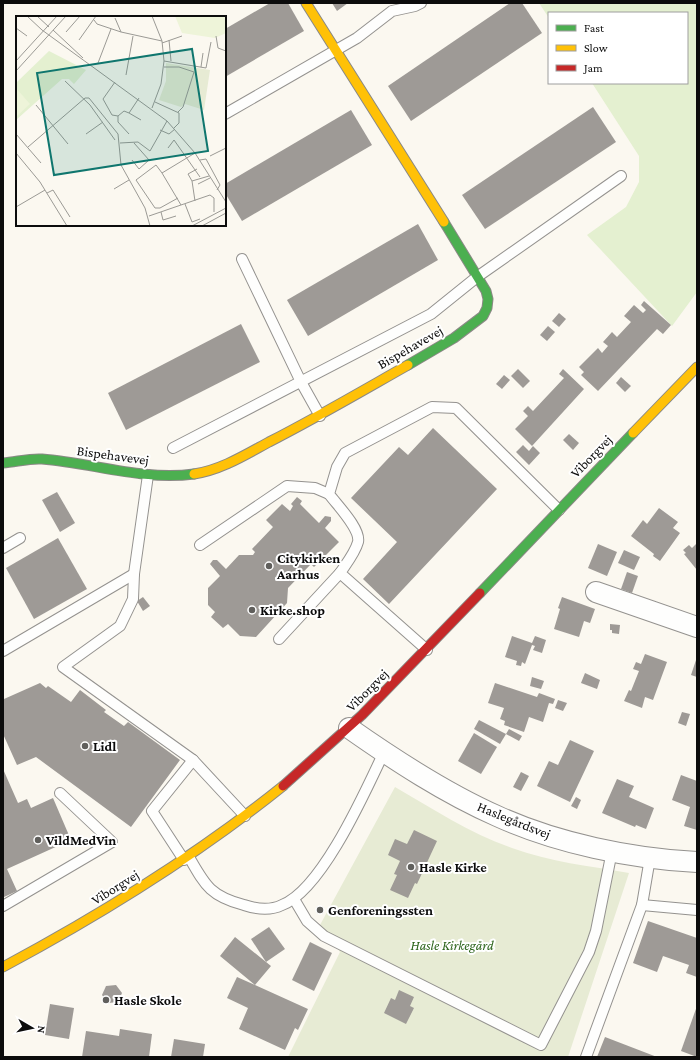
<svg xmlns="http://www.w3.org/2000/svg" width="700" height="1060" viewBox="0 0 700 1060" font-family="'Crimson Pro',serif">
<rect width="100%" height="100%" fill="#fbf8f0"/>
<polygon fill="#e4f0d0" points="539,3 697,3 697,292 672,326 587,235 626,207 639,182 639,156 592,83 687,83 687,13 549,13 549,18"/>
<path fill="#e7ebd4" d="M395,787c38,22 76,47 117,61 38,14 78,18 117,25l-61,184h-280l52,-105 -20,-27z"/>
<g fill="#9e9a96">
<polygon points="270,3 288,3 304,31 225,77 225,29"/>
<polygon points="332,3 348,3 337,11"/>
<polygon points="510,3 522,3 542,33 411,121 388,86"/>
<polygon points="593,107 616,142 485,229 462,195"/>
<polygon points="351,110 372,145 242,221 225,193 225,184"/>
<polygon points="418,224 438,260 308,336 287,300"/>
<polygon points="644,301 671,325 663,334 657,329 598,391 581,375 584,372 579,367 598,348 602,353 608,346 603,342 612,332 617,337 631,322 624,316 634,305 643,313 646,310 641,305"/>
<polygon points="559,313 566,319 559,327 552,321"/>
<polygon points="241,324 260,362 126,430 108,393"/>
<polygon points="548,326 555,332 547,341 540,335"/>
<polygon points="518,369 530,381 523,388 511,376"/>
<polygon points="563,369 584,389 532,446 515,429 528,416 523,411 528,406 533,411 564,378 559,374"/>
<polygon points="504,375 510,380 502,389 496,384"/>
<polygon points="621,377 631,386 625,392 616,383"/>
<polygon points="433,428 497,489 389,604 363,579 397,542 351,498 399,447 408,455"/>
<polygon points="569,434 579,443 573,450 563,440"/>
<polygon points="523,445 529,451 533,446 540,453 529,465 516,452"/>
<polygon points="57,492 75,523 60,532 42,500"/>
<polygon points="297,497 302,501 300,504 319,523 325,516 331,517 331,521 325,528 339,542 314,567 311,564 288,588 287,603 256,637 240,636 228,624 223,628 211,617 215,612 208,605 208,588 220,576 210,564 213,560 217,560 226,569 239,555 253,555 255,552 252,549 273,527 266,520 282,504 290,511 293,506 291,504"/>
<polygon points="659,508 678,522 673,528 680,533 660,561 653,556 654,554 631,536 643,520 647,524"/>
<polygon points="58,538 87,589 34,619 6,568"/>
<polygon points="697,543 697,570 684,554 686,553 683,550 689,545 692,548"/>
<polygon points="598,544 617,552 607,576 588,568"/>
<polygon points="624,550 640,557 634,570 618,563"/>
<polygon points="627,572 638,576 632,593 621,589"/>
<polygon points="143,597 150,606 143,611 137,601"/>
<polygon points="562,597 595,609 590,623 584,621 579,637 554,629 560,609 558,608"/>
<polygon points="610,624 620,625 619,634 612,633 612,630 610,630"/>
<polygon points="512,636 532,643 535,636 546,640 542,653 533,650 535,646 532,645 525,664 522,662 521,666 516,665 517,661 505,657"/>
<polygon points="645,654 667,662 653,700 645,697 642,708 624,701 629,690 631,691 639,671 633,669 636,662 641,664"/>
<polygon points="697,657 697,677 691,675"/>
<polygon points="585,673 600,680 597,689 581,683"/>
<polygon points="532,677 544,681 541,689 530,686"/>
<polygon points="40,683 46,688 48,686 71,702 80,690 106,710 104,712 124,726 128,722 180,760 131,827 36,757 17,765 3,734 3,696 4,699"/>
<polygon points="495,683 537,697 539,693 555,699 553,704 549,703 543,722 529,717 524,732 504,725 505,721 500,719 504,708 488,703"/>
<polygon points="558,700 567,703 563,711 555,708"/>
<polygon points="682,712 690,714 686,726 678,723"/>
<polygon points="479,720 506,734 500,744 474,729"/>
<polygon points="509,729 522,736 519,741 506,734"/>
<polygon points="474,733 497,747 481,774 458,761"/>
<polygon points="570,740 594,751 570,802 537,786 549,761 558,765"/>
<polygon points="3,769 18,803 27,799 31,808 53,798 71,840 7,869 17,891 4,897"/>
<polygon points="521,772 529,776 521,791 513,787"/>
<polygon points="681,775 697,781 697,830 684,826 690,807 672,800"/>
<polygon points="617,779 634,786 629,797 654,808 646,829 636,825 635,827 602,813"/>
<polygon points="576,797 581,800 577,809 571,806"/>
<polygon points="414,830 437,841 417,884 415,883 408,898 390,890 397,875 394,874 400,861 388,855 395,839 407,844"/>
<polygon points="648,921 697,938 697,977 686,973 689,965 663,956 657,972 633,963"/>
<polygon points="269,927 285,949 266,962 251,939"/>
<polygon points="235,937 271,966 255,985 308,1009 298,1030 295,1028 285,1050 239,1029 248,1008 227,998 237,977 255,985 220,956"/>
<polygon points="310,942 332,953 314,991 292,980"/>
<polygon points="116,985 122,993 118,1002 108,1003 102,995 106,986"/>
<polygon points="399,990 414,997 410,1006 414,1008 406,1024 384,1013 391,998 395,1000"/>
<polygon points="50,1004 74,1008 69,1039 45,1035"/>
<polygon points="697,1006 697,1057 681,1051"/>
<polygon points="120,1029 152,1034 149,1057 82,1057 86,1031 119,1036"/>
<polygon points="605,1037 657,1057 597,1057"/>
<polygon points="174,1039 205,1044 203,1057 171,1057"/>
</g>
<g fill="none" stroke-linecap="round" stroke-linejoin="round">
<defs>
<g id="lane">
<polyline points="225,114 357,38 392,11 415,6 421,3"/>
<polyline points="242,259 301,382 320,416"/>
<polyline points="173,448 431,314 477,277 621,176"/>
<polyline points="148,475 134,574 133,599 120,626 63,667 193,760 245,816"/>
<polyline points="200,545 287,486 315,488 329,494"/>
<polyline points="3,548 20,538"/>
<polyline points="279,639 340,573"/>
<path d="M427,650l-87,-77c6,-9 15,-20 18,-31 3,-13 -21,-37 -29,-48l8,-27 8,-14 87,-46 24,1 103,102"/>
<polyline points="3,651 134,574"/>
<path d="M189,857c16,28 21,39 55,48 12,4 26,6 38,0 40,-15 84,-115 102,-153"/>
<polyline points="184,860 152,811 193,760"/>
<polyline points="294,899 307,921 324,936 541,1045 589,952 596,931 612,851"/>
<polyline points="642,905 697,910"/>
<polyline points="3,906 112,842 60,793"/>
<polyline points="586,1057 642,905 650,858"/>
</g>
<g id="street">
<polyline points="596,592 697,627"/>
<path d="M349,728c47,33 96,65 148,88 59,27 135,43 200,46"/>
</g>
<g id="fast">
<polyline points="408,365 454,338 483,316 487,308 488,299 486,291 444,222"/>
<path d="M3,463c13,-1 27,-5 39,-4 51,4 101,22 152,15"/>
<polyline points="480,593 633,433"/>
</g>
<g id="slow">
<polyline points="306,3 444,222"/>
<polyline points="633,433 697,367"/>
<path d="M194,474c27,-4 51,-19 75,-32 47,-24 93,-51 139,-77"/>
<path d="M3,967c99,-53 193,-111 280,-181"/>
</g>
<polyline id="jam" points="283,786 362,715 480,593"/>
</defs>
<use href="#lane" stroke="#94928f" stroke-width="12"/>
<use href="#street" stroke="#94928f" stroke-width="22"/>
<use href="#fast" stroke="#8a8985" stroke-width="11"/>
<use href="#slow" stroke="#8a8985" stroke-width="11"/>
<use href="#jam" stroke="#8a8985" stroke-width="11"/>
<use href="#lane" stroke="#fefefd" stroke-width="10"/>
<use href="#street" stroke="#fefefd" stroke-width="20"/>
<use href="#fast" stroke="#4caf50" stroke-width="9"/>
<use href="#slow" stroke="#ffc107" stroke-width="9"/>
<use href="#jam" stroke="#c62828" stroke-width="9"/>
</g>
<g fill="#605f5c" stroke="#fff" stroke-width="1.5">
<circle cx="269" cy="566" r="4"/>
<circle cx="252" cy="610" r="4"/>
<circle cx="85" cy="746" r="4"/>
<circle cx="38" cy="840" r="4"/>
<circle cx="411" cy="867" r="4"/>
<circle cx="320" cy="910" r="4"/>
<circle cx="106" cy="1000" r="4"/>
</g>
<g text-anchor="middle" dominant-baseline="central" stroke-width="4" stroke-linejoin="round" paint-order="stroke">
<g font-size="14" fill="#0c0c0c" stroke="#fff">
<text transform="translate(410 347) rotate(-30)">Bispehavevej</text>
<text transform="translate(113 455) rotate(8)">Bispehavevej</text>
<text transform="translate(591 456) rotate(-46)">Viborgvej</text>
<text transform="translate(367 690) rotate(-45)">Viborgvej</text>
<text transform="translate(514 820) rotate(22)">Haslegårdsvej</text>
<text transform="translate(115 887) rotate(-32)">Viborgvej</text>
</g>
<g font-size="14" font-weight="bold" fill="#0c0c0c" stroke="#fff" text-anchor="start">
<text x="277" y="558">Citykirken<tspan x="277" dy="16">Aarhus</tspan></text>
<text x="260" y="610">Kirke.shop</text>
<text x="93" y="746">Lidl</text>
<text x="46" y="840">VildMedVin</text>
<text x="419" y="867">Hasle Kirke</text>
<text x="328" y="910">Genforeningssten</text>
<text x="114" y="1000">Hasle Skole</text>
</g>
<g font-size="14" font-style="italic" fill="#2d651c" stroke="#fff">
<text x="452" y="945">Hasle Kirkegård</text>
</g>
</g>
<g transform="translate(16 16)">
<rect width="210" height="210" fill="#fbf8f0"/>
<path d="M33,35l37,19 -12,14 -5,-5h-7l-46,41v-37z" fill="#e4f0d0"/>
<path d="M150,47l44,7 -6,40 -19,-6 -4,3 -22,-7 7,-19z" fill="#e7ebd4"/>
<path d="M159,0h51v17l-11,5 -33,-5zM0,72l14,16 -14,13z" fill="#eef4d9"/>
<path fill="none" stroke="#9b9a95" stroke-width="1" d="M11,0l15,14M21,0l12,11M99,2l6,14M78,4l3,4 24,8 41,9M0,12l11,8M26,14l125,91 28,32 31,49M37,14l30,28M50,16l14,-16M200,20l2,12 8,3M63,24l17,-24M153,24l2,21M146,27l20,-7M0,45l41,-45M148,45l42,7 5,-26M82,47l13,-34M148,51h15l15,5 -11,35 -5,5M185,51l2,-14M0,55l50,-55M110,59l7,-39M49,65l25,24 25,35M99,66l-12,17 9,16 6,1 6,-5 5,2 10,-15M139,86l24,11v10l-5,5M20,89l32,39M136,92l9,-24 3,-23 -2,-20 -10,-25M113,97l12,7M102,100v6l11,12M144,114l9,4 6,-5M0,118l25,29M70,118l17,-12M104,127l18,-1 12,9 17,-30M12,131l57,-49h4l29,36 3,31 24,43 5,18M152,132l6,-8 26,37M0,137l24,29 27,44M194,140l16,-8M116,144l7,9 10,-9 -15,-17M184,144l6,-1 14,26 -3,5M146,157l-6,-8 -20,15 19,28h5l18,-10M176,165l-4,-7 9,-5M182,168l12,-6M98,173l15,-9M31,177l6,-3 17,27M179,185l-3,-20 17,-5M169,188l7,18 8,-3M165,189l-19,-32 33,-20M0,191l29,-17M145,196l2,8 13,-4M133,200l61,-21 4,3v14M176,210l34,-18M186,210l24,-13"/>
<path fill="#0f766e" fill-opacity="0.15" stroke="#0f766e" stroke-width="2" d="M176,33l16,102 -154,24 -17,-102z"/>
<rect width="210" height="210" fill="none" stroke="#0c0c0c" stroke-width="2"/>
</g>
<rect width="700" height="1060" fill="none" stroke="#0c0c0c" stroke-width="8"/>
<rect x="548" y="12" width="140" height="72" fill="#ffffff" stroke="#9e9e9e"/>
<rect x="556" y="25" width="20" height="6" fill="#4caf50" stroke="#9e9e9e"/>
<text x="584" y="32" font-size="12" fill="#0c0c0c">Fast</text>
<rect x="556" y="45" width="20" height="6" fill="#ffc107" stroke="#9e9e9e"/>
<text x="584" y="52" font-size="12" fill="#0c0c0c">Slow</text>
<rect x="556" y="65" width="20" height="6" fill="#c62828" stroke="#9e9e9e"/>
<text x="584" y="72" font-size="12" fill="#0c0c0c">Jam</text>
<g transform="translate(32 1028) rotate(99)" stroke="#ffffff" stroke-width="3" paint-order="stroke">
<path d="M0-3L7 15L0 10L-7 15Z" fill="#0c0c0c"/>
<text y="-6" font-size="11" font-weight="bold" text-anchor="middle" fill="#0c0c0c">N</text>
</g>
</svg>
